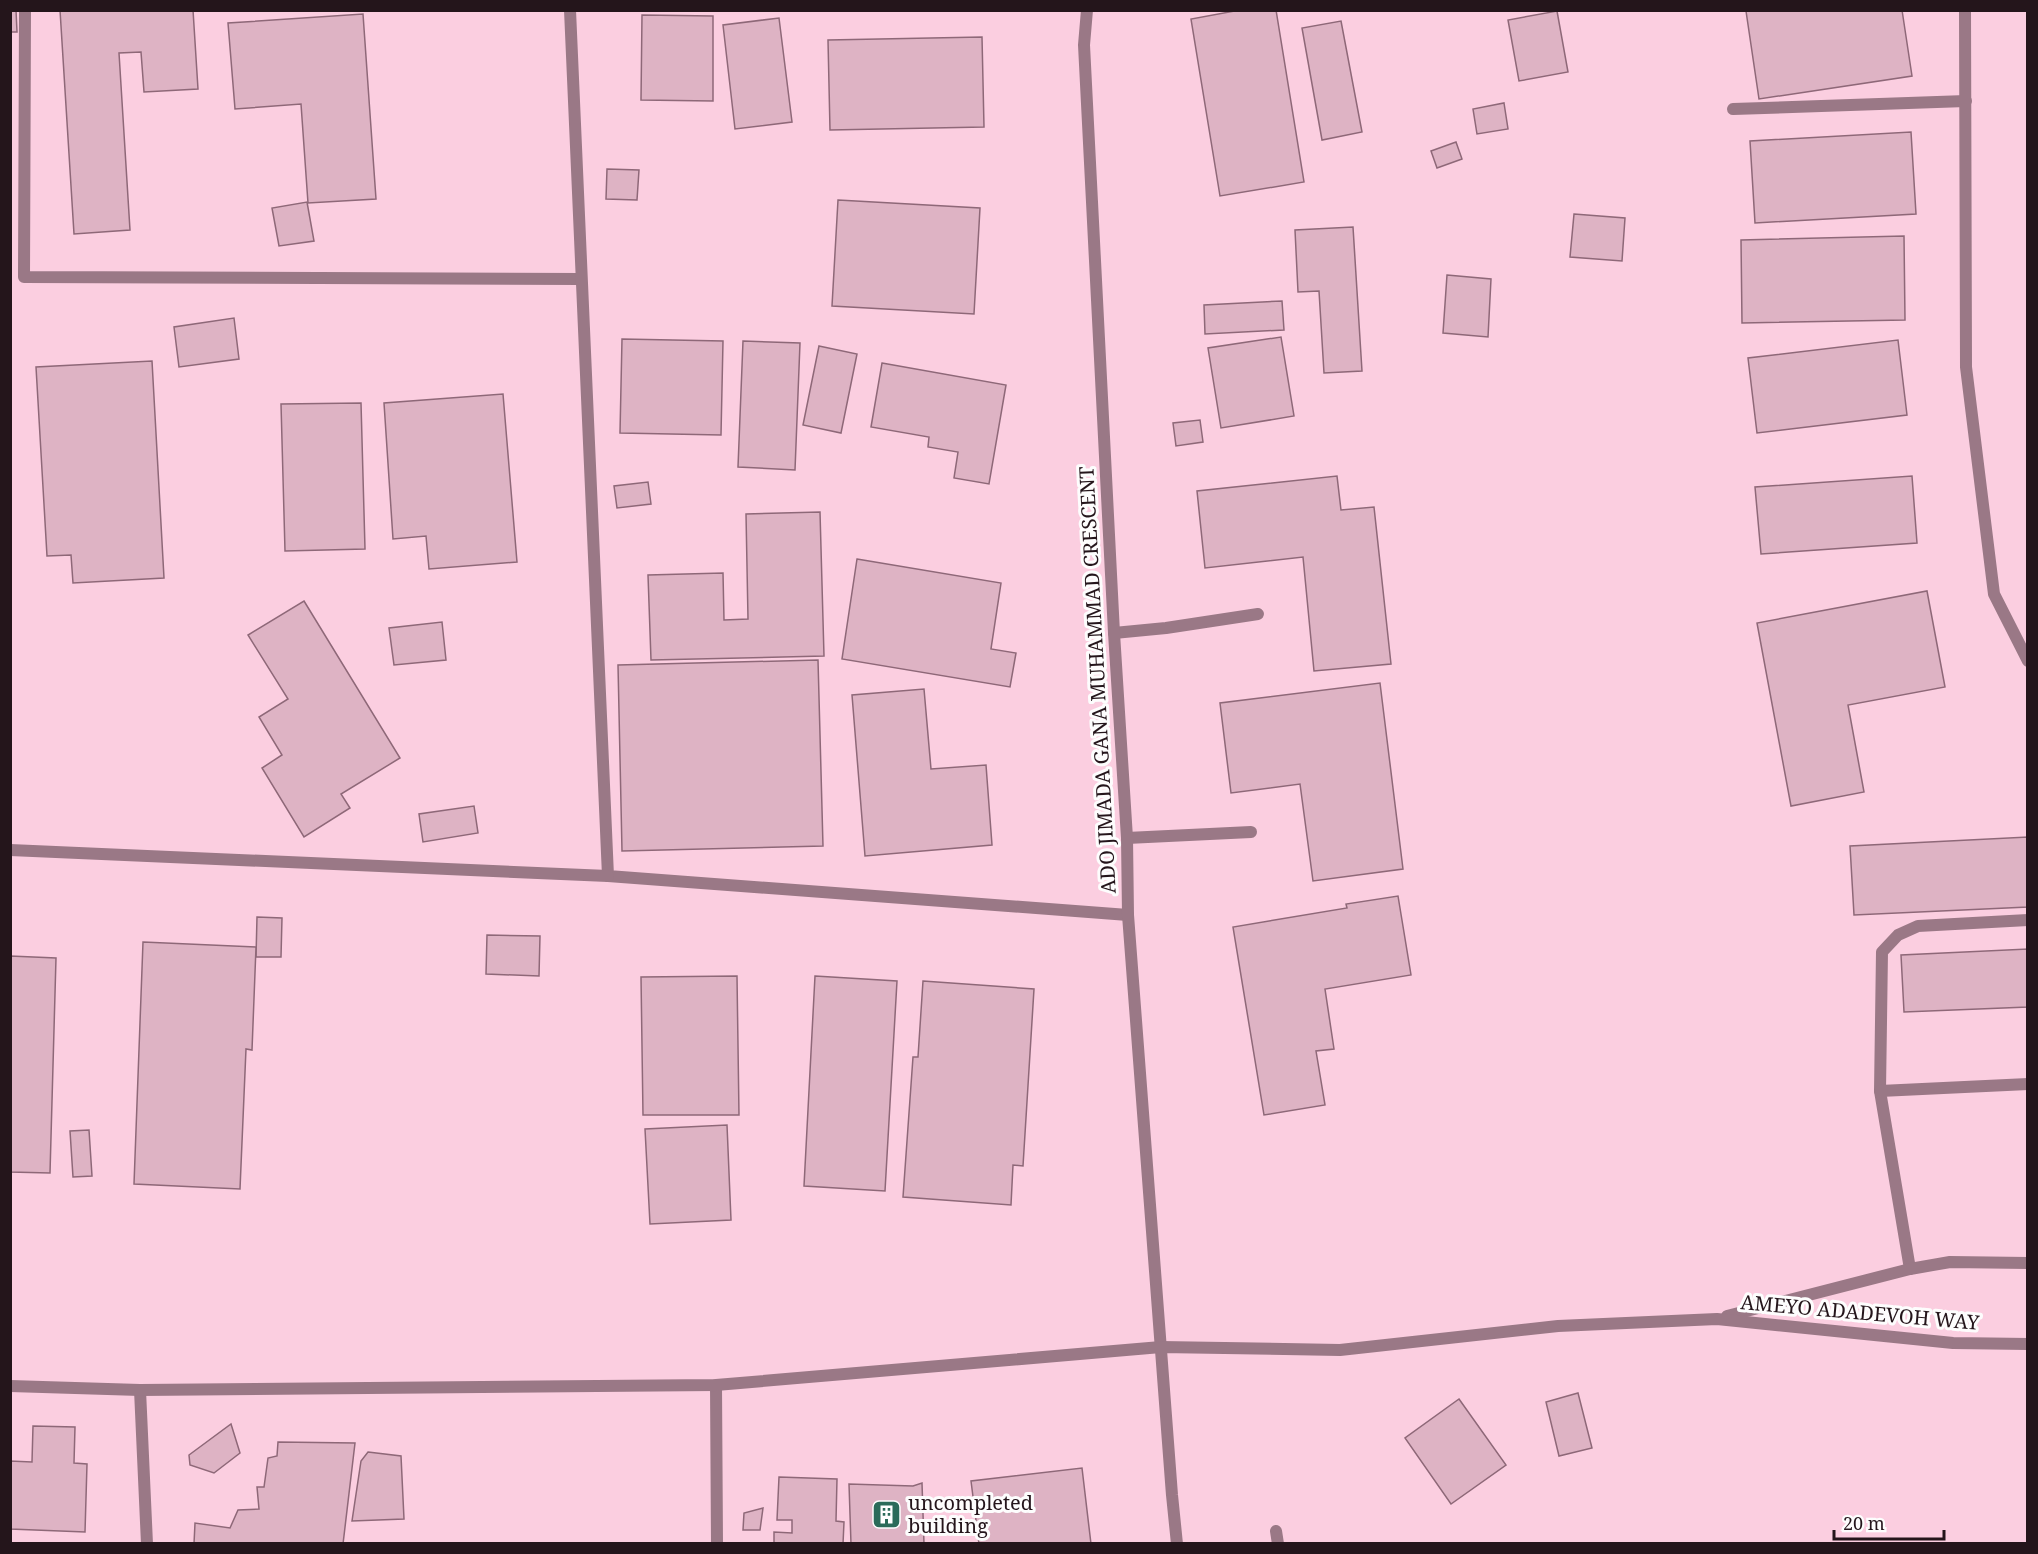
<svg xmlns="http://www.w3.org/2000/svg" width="2038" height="1554" viewBox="0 0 2038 1554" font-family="'Noto Serif',serif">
<rect width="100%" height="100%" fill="#fbcee0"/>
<g fill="#deb3c4" stroke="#8e6878" stroke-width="1.5">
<polygon points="10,10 16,10 17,32 10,32"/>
<polygon points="60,10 193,10 198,89 144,92 141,52 119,53 130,230 74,234"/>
<polygon points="1240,10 1276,10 1304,182 1220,196 1191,19"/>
<polygon points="1902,10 1912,76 1759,99 1746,11"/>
<polygon points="1557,11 1568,72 1519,81 1508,20"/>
<polygon points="363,14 376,199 308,203 301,104 235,109 228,23"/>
<polygon points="642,15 713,16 713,101 641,100"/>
<polygon points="779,18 792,122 735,129 723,25"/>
<polygon points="1341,21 1362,132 1322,140 1302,28"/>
<polygon points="982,37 984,127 830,130 828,40"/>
<polygon points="1504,103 1508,129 1477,134 1473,109"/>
<polygon points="1911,132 1916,214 1755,223 1750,141"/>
<polygon points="1456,142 1462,159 1437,168 1431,151"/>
<polygon points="607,169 639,170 637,200 606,199"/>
<polygon points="838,200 980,208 974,314 832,306"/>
<polygon points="307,202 314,241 279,246 272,208"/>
<polygon points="1574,214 1625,218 1622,261 1570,257"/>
<polygon points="1353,227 1362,371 1324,373 1319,291 1298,292 1295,230"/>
<polygon points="1904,236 1905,320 1742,323 1741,240"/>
<polygon points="1447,275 1491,279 1488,337 1443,333"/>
<polygon points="1282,301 1284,330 1205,334 1204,305"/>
<polygon points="234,318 239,359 179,367 174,327"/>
<polygon points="1281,337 1294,416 1221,428 1208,348"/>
<polygon points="622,339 723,341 721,435 620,433"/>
<polygon points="1898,340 1907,415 1757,433 1748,358"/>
<polygon points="743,341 800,343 795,470 738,467"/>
<polygon points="819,346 857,354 841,433 803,425"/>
<polygon points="152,361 164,578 73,583 71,555 47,556 36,367"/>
<polygon points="882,363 1006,385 989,484 954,478 958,452 928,447 929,437 871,427"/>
<polygon points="503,394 517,562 429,569 426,536 393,539 384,403"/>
<polygon points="361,403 365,549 285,551 281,404"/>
<polygon points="1200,420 1203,442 1176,446 1173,423"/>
<polygon points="1337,476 1341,510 1374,507 1391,664 1314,671 1303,557 1205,568 1197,491"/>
<polygon points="1912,476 1917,543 1761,554 1755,487"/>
<polygon points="648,482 651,504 617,508 614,486"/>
<polygon points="820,512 824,656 651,660 648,575 723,573 724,620 748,619 746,514"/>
<polygon points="857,559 1001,583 991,649 1016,653 1010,687 842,659"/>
<polygon points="1927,591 1945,687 1848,705 1864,792 1791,806 1757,623"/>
<polygon points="304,601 400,758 341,794 350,808 304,837 262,768 282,755 259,717 288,699 248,635"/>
<polygon points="442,622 446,660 394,665 389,628"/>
<polygon points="818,660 823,846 622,851 618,665"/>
<polygon points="1380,683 1403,869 1313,881 1300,784 1231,793 1220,703"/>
<polygon points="924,689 931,769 986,765 992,845 865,856 852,695"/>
<polygon points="474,806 478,833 423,842 419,814"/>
<polygon points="2028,837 2028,907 1854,915 1850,846"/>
<polygon points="1398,896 1411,975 1325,989 1334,1049 1316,1051 1325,1105 1264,1115 1233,927 1347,908 1346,904"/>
<polygon points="257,917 282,918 281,957 256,957"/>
<polygon points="487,935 540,936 539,976 486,974"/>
<polygon points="143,942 256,947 252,1050 246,1049 240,1189 134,1184"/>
<polygon points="2028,949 2028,1007 1904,1012 1901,955"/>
<polygon points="10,956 56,958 50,1173 10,1172"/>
<polygon points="737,976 739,1115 643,1115 641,977"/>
<polygon points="815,976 897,981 885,1191 804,1186"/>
<polygon points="923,981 1034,989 1023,1166 1013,1165 1011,1205 903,1197 913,1057 918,1057"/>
<polygon points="727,1125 731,1220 650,1224 645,1129"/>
<polygon points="89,1130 92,1176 73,1177 70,1131"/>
<polygon points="1578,1393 1592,1448 1559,1456 1546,1402"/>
<polygon points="1459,1399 1506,1465 1451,1504 1405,1438"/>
<polygon points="231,1424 240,1453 214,1473 190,1465 189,1455"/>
<polygon points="33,1426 75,1427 74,1463 87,1464 85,1532 10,1529 10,1461 32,1462"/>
<polygon points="278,1442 355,1443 343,1544 194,1544 195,1523 230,1528 238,1510 259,1509 257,1487 264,1487 268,1458 277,1456"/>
<polygon points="368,1452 401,1456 404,1519 352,1521 361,1461"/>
<polygon points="1082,1468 1091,1544 979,1544 971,1481"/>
<polygon points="779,1477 837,1479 836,1521 844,1522 843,1544 774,1544 774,1532 792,1533 792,1520 777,1520"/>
<polygon points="922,1483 924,1544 851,1544 849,1484 913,1486"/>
<polygon points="763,1508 760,1530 743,1530 744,1513"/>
</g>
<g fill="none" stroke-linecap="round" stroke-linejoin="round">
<g stroke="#9a7886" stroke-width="12">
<polyline points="1733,109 1966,101"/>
<polyline points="1114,633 1166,628 1258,614"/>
<polyline points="1127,838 1251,832"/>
<polyline points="1880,1091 1882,952 1898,935 1918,926 2028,920"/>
<polyline points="1910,1269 1880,1091 2028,1084"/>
<polyline points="1276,1531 1278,1544"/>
</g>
<g stroke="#9a7886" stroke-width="12">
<polyline points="25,10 24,277 581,279"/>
<polyline points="570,10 608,876 1128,915"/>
<polyline points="1087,10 1084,45 1114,633 1127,838 1128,915 1172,1495 1177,1544"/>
<polyline points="1965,10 1966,367 1994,594 2028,661"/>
<polyline points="10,850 608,876"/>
<polyline points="716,1385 717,1544"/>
<polyline points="140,1390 147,1544"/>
</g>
<g stroke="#9a7886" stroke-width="12">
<polyline points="1727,1316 1910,1269 1950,1262 2028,1263"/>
<polyline points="10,1386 140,1390 716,1385 1161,1347 1340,1350 1558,1326 1717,1319 1953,1343 2028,1344"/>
</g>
</g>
<defs>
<symbol id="building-square" viewBox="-11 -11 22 22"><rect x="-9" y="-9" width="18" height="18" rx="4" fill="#2b6b5a" stroke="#fdfdfd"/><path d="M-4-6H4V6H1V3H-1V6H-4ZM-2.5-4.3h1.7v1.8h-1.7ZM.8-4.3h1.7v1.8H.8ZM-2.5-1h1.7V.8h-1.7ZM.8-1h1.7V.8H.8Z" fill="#fff"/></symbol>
</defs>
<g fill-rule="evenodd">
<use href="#building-square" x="870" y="1498" width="33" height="33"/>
</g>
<g text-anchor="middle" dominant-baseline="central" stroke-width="6" stroke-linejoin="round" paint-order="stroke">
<g font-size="20" fill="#24151b" stroke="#fdfdfd">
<text transform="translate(1097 680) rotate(-93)">ADO JIMADA GANA MUHAMMAD CRESCENT</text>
<text transform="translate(1860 1312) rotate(5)">AMEYO ADADEVOH WAY</text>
</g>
<g font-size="20" fill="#24151b" stroke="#fdfdfd" text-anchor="start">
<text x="908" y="1502">uncompleted<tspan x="908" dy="23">building</tspan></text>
</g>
</g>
<rect width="2038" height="1554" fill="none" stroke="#24151b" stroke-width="24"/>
<path d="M1834 1530v9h110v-9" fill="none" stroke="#24151b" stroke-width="3"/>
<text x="1843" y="1530" font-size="18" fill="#24151b" stroke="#fdfdfd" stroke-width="4.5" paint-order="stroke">20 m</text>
</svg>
